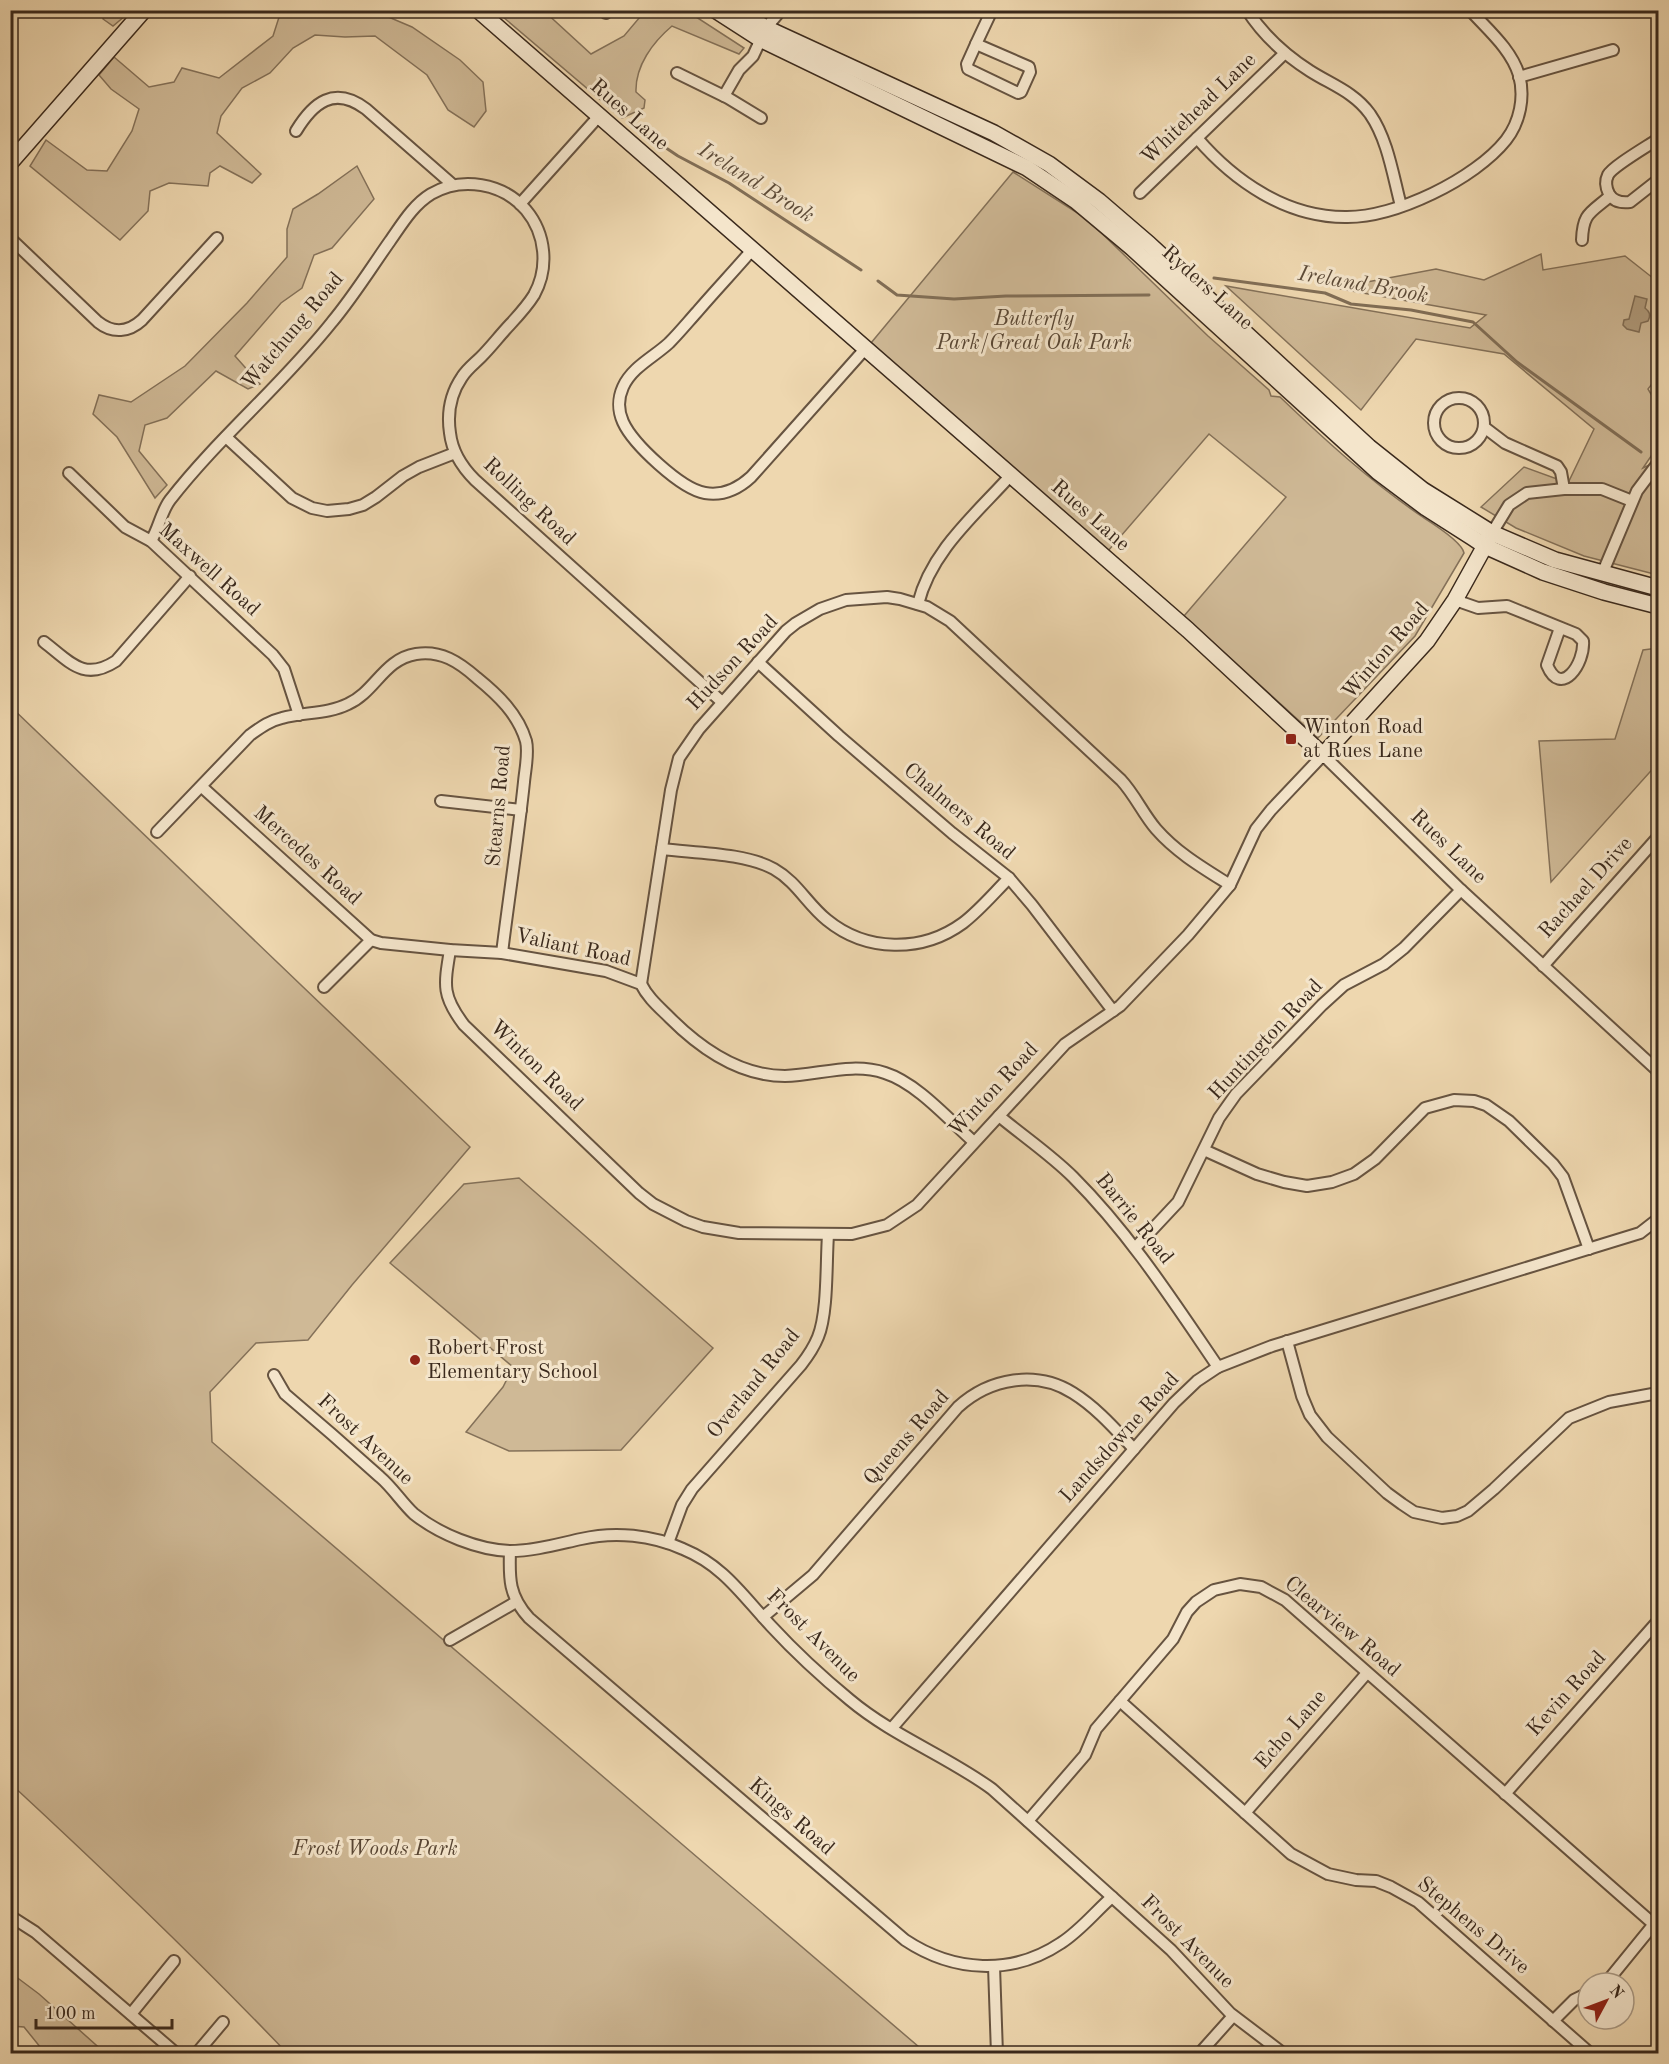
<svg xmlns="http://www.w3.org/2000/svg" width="1669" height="2064" viewBox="0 0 1669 2064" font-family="'Old Standard TT',serif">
<rect width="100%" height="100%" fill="#eed7af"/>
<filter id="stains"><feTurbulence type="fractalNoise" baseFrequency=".00333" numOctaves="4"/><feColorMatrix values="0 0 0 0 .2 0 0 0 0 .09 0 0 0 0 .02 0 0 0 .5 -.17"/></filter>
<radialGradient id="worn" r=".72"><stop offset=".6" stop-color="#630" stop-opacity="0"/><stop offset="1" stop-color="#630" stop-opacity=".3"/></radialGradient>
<g fill="#cfb996" stroke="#847159" stroke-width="1.5">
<polygon points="104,11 104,10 131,11 113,26 103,19"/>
<polygon points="281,11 379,11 379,13 412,27 460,60 483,82 486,111 474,127 448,110 427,75 375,36 345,37 315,35 293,48 270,73 242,88 221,116 217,133 261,174 252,183 220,166 210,173 208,186 169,183 150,191 148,211 120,240 30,166 46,140 87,170 107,171 132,131 139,109 111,89 99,75 114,57 149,87 174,82 182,68 219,78 273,36"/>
<path d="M645,11h42l57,37 -5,6 -67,-28c-19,16 -37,40 -36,66l9,8 -1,8 -22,10 -126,-107h48l47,43 33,-18z"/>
<polygon points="357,166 374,199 332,248 314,255 302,288 281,303 235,356 260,384 248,389 216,371 167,418 145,425 139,451 167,485 155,498 117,437 93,414 99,395 131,402 185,366 247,303 287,257 287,229 293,209 318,194"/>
<path d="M1013,172l74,47 121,117 61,54 2,6 9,1c47,45 90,84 144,121 11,7 38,24 40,35l-49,83 -97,102 -134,-122 102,-119 -77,-63 -101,117 -237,-208z"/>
<polygon points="1541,254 1543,270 1625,256 1658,282 1658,376 1648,389 1658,406 1658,446 1643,468 1658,461 1658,575 1584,556 1516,528 1481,507 1524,467 1568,483 1594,429 1504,354 1416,339 1361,410 1226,286 1470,328 1486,315 1335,288 1436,269 1484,280"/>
<polygon points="1658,648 1658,763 1551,882 1539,741 1615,739 1643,650"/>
<path d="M10,706l460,441 -118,138 -44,55 -52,3 -46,49 2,50 714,611h-639c-89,-93 -182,-182 -276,-269z"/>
<polygon points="519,1178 713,1348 621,1450 509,1451 466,1432 503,1387 513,1367 390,1263 464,1184"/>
<polygon points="11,1973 39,1994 105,2053 45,2053 24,2027 11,2026"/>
</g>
<path fill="#b19c7d" stroke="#816e56" stroke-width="1.5" d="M1635,296l12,3 -2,9c5,4 6,7 3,13l-7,2 -2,9 -12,-3 -4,-4 1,-5 5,-1z"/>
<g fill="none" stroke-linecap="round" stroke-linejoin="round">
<g stroke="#816e56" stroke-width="3">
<polyline points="632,125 678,156 729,183 861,270"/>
<polyline points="1214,278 1325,293 1351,304 1411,310 1473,322 1517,362 1641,452"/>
<polyline points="878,281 897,295 954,299 1006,296 1149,295"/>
</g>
<defs>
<g id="street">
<polyline points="604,10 606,13"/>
<path d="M1247,10c16,25 38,45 63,61 22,14 44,21 60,43 18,26 23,62 31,92"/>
<polygon points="976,44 1029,67 1030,72 1021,92 1018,93 968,69 967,64"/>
<polyline points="976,44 992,10"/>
<polyline points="677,73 728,98 761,118"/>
<polyline points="1519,77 1613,50"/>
<polyline points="724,96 739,70 753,56 766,28 781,10"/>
<path d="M296,131c17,-28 38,-46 70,-22l87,76"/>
<path d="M1197,138c37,43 89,79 148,79 50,1 130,-38 161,-77 14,-18 19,-43 13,-65 -8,-26 -31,-45 -49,-65"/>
<path d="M1658,139c-10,7 -45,27 -50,36 -3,6 -2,13 1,19 4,7 12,9 21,8l28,-22"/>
<polyline points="1140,193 1285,53"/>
<polyline points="520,204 599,116"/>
<path d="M10,238l88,84c15,12 31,10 44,-2l75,-82"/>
<path d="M1582,240c1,-28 9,-27 28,-44"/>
<path d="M752,250c-18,21 -37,41 -55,62 -9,10 -18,21 -28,31 -15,14 -37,24 -46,44 -5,11 -5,24 0,35 10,22 58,67 82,71 18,3 33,-4 46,-16l114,-128"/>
<circle cx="1459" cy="423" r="25"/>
<polyline points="1484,427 1505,443 1557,466 1561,472 1564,489"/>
<polyline points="226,437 292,498 312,508 327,511 349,509 363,505 376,497 403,476 419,467 455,453"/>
<polyline points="69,473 125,527 151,541 273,655 284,669 299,715"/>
<polyline points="1492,533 1509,505 1527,493 1564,489 1602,489 1632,501"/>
<path d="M151,541c8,-13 10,-29 19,-41 49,-63 112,-115 162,-178 21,-25 39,-54 58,-81 12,-17 23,-36 41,-47 31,-18 72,-11 95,16 20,24 23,58 8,85 -8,13 -19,24 -29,35 -8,9 -16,19 -24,27 -7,7 -14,12 -19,20 -11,16 -15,36 -12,56 2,18 12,34 25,47l247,222"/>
<polyline points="1603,572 1637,491 1658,463"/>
<path d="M1455,600l23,8 29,-2 69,28 7,7c2,22 -22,58 -36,24l13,-37"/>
<path d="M918,604c13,-53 58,-90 93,-129"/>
<path d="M44,642c26,20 40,40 72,19l74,-85"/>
<polyline points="758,662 839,736 952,833 1009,878 1032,905 1113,1011"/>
<path d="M202,787l169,153 10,3 69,7 52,3 104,18 35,13c7,14 18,23 29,34 31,31 70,58 115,58 34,-1 67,-14 100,-3 32,10 64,47 89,69"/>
<polyline points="441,801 521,810"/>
<path d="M157,832l93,-97c10,-7 19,-14 32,-17 21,-6 46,-4 66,-14 27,-12 36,-45 68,-50 25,-4 43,8 61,24 21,17 41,36 49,63 3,12 -1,29 -2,41 -6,57 -15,114 -22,171"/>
<path d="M662,849c33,4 84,4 112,20 23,13 33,35 53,51 39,32 95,33 136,3 17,-13 31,-30 46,-45"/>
<path d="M450,950c-6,36 -8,46 14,75l175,168 14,11 33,17 17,6 36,6 113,1 35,-9 30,-20 148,-161 55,-38 68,-71 42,-50 26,-56 15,-19 52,-55 138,135 197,181"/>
<polyline points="1543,966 1658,837"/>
<path d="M641,984l30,-194 8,-32 20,-29 87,-98 10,-8 24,-14 26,-9 41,-3 13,2 27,8 23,14 171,159c14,15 22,34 35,49 21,24 47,39 74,56"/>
<polyline points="324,987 371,940"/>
<path d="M999,1116c24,20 52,39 74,61 57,57 100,124 145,190"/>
<polyline points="1204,1150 1257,1174 1284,1182 1307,1186 1332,1182 1354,1174 1375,1159 1425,1108 1454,1100 1474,1101 1486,1105 1509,1121 1553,1164 1563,1177 1589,1249"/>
<polyline points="1135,1248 1178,1202 1219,1118 1236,1094 1322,1005 1344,985 1384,964 1404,948 1461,890"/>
<polyline points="1287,1341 1302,1396 1310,1415 1327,1437 1387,1493 1402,1504 1414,1512 1442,1518 1457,1516 1468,1511 1494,1489 1569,1418 1609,1402 1658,1393"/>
<path d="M274,1375l11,19c32,27 64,55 95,83 13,11 22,26 34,37 25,20 64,36 96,37 24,0 48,-7 71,-12 34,-8 71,-4 102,10 41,17 59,46 88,77 24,26 51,51 79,74 43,36 97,56 142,89l179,161 59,63 54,41"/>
<path d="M668,1543l14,-38 10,-16 109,-124c7,-9 13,-18 17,-28 10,-24 8,-75 10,-102"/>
<path d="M510,1551c-1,28 -1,45 19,67l376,322c48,32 107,36 156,3 19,-12 34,-31 51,-46"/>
<path d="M763,1617l50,-42 145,-168c32,-29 78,-37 115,-14 24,15 42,36 61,56"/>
<polyline points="450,1640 516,1602"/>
<polyline points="1120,1701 1291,1854 1328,1874 1356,1880 1376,1881 1391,1887 1418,1902 1591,2054"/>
<polyline points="892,1728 1174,1403 1197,1381 1218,1367 1272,1346 1640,1233 1658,1219"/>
<polyline points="1505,1794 1658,1621"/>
<polyline points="1245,1813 1367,1673"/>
<polyline points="1028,1821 1085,1755 1096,1729 1173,1639 1187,1612 1196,1602 1214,1590 1240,1584 1261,1587 1285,1600 1658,1928"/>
<polyline points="10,1916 35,1932 177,2054"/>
<polyline points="994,1966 997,2054"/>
<polyline points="1606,1983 1654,1924"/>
<polyline points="131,2014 174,1961"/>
<polyline points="1553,2021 1574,2000 1588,1993"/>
<polyline points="196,2054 223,2022"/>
<polyline points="1199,2054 1233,2016"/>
</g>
<g id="secondary">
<polyline points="478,10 1188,630 1323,755 1427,641 1455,600 1492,533"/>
<polyline points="715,10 760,39 1027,168 1076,201 1131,247 1378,472 1426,508 1473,538 1485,546 1543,572 1604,592 1658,606"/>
<polyline points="737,10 766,28 994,133 1049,164 1099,201 1149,244 1369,447 1423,490 1492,533 1555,560 1658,588"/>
<polyline points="10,163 144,10"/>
</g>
</defs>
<use href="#street" stroke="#675441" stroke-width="14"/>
<use href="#secondary" stroke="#3a291c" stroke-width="18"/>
<use href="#street" stroke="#f4e5cb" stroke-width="10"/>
<use href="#secondary" stroke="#f4e5cb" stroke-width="15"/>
</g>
<g fill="#8f2418" stroke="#f4e5cb" stroke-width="2">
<rect x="1285" y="733" width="12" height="12" rx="3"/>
<circle cx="415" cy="1360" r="6"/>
</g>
<g text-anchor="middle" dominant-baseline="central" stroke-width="6" stroke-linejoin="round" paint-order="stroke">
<g font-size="21" fill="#3a291c" stroke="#f4e5cb">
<text transform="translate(1199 109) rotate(-44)">Whitehead Lane</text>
<text transform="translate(629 115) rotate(41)">Rues Lane</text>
<text transform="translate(1207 288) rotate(42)">Ryders Lane</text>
<text transform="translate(293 331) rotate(-50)">Watchung Road</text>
<text transform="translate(529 502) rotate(43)">Rolling Road</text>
<text transform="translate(1090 516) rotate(41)">Rues Lane</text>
<text transform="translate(209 570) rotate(42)">Maxwell Road</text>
<text transform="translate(1386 651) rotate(-49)">Winton Road</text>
<text transform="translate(733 663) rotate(-47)">Hudson Road</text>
<text transform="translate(499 806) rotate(-85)">Stearns Road</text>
<text transform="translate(959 812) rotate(40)">Chalmers Road</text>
<text transform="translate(1448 847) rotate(44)">Rues Lane</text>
<text transform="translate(307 856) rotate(42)">Mercedes Road</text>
<text transform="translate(1586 888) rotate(-48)">Rachael Drive</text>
<text transform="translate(573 948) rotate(12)">Valiant Road</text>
<text transform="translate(1266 1040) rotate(-47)">Huntington Road</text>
<text transform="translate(536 1066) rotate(44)">Winton Road</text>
<text transform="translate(994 1090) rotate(-47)">Winton Road</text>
<text transform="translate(1134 1219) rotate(51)">Barrie Road</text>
<text transform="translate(754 1384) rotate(-51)">Overland Road</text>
<text transform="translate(907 1438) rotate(-49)">Queens Road</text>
<text transform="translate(1120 1438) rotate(-48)">Landsdowne Road</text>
<text transform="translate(365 1440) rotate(43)">Frost Avenue</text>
<text transform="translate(1342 1627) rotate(40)">Clearview Road</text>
<text transform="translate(813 1636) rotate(45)">Frost Avenue</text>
<text transform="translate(1567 1694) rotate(-48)">Kevin Road</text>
<text transform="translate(1291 1730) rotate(-49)">Echo Lane</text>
<text transform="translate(791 1817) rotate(41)">Kings Road</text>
<text transform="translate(1473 1926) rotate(40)">Stephens Drive</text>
<text transform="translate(1187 1942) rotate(45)">Frost Avenue</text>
</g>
<g font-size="21" font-style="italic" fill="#584634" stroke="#f4e5cb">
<text x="1034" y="319">Butterfly<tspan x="1034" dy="24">Park/Great Oak Park</tspan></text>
<text x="375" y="1849">Frost Woods Park</text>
</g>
<g font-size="21" fill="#3a291c" stroke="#f4e5cb" text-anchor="start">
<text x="1303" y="727">Winton Road<tspan x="1303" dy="24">at Rues Lane</tspan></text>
<text x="427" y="1348">Robert Frost<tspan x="427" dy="24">Elementary School</tspan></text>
</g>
<g font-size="22" font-style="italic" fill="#5e4c39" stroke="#f4e5cb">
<text transform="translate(756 183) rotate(32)">Ireland Brook</text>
<text transform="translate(1363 285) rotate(10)">Ireland Brook</text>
</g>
</g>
<rect width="1669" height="2064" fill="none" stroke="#eed7af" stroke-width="36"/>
<rect x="12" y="12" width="1645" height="2040" fill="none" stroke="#3a291c" stroke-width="3"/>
<rect x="18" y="18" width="1633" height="2028" fill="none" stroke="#3a291c" stroke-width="1.5"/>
<g transform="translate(1606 2001) rotate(49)"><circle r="28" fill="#f4e5cb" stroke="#aa9a85" stroke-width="1.5"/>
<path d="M0-4.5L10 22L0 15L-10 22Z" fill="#8f2418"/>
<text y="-9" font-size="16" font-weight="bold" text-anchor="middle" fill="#3a291c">N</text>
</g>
<path d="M36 2019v9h136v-9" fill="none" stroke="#3a291c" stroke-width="3"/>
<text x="45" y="2019" font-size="18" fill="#3a291c" stroke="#f4e5cb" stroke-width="4.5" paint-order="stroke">100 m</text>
<rect width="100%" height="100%" filter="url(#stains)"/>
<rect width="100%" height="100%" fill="url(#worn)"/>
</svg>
